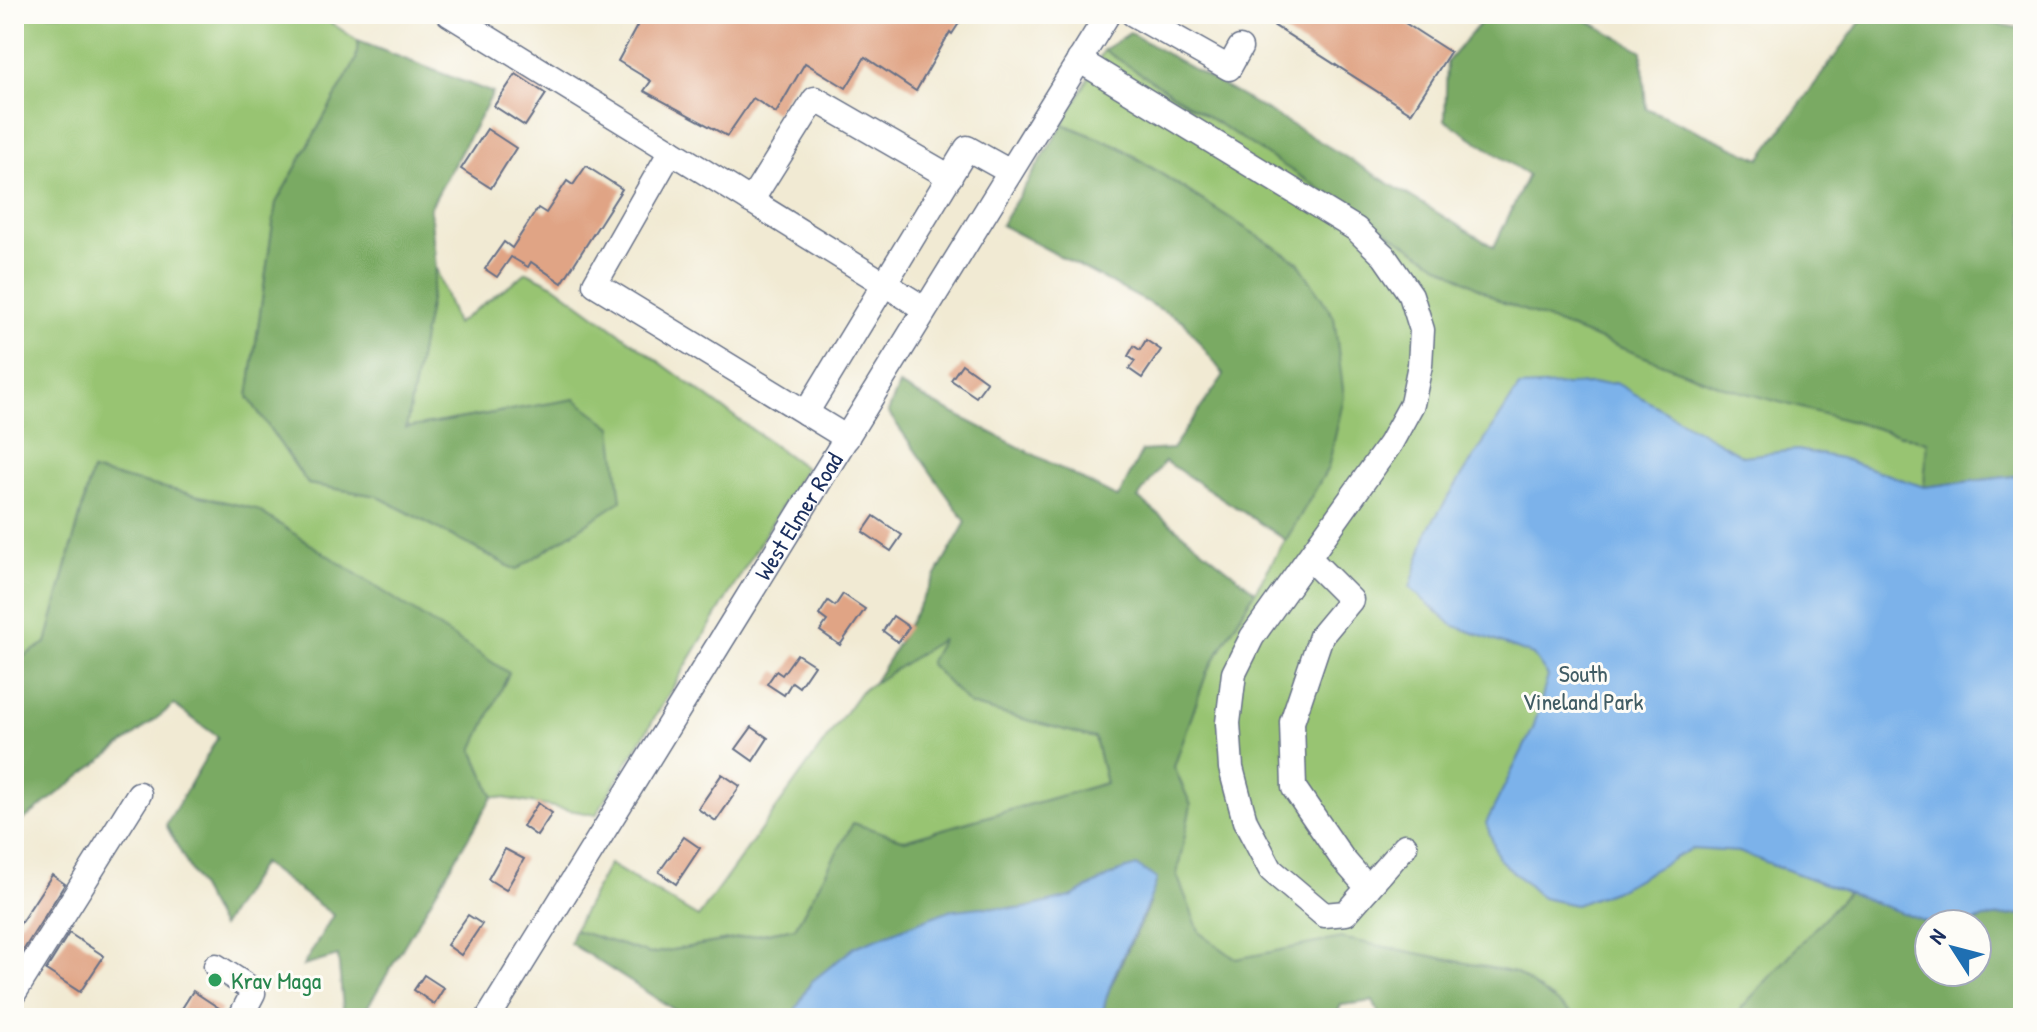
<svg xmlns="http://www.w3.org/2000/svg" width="2037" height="1032" viewBox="0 0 2037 1032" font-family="'Patrick Hand',sans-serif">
<rect width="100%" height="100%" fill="#fdfcf7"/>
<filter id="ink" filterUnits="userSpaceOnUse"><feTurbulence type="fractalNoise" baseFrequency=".0125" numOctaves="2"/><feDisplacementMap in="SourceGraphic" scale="16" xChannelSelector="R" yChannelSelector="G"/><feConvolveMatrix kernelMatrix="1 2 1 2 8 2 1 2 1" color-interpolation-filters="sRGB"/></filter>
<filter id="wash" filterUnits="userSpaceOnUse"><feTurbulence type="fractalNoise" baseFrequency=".006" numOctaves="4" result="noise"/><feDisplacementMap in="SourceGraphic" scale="32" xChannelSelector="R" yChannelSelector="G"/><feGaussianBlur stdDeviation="1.8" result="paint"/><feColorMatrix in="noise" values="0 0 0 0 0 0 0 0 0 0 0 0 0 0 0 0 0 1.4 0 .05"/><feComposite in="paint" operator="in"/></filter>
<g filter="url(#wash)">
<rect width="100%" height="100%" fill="#f1ead3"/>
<g fill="#98c472" stroke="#5a7a68" stroke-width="2" fill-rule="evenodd">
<polygon points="14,14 318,14 358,41 356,60 276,203 248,397 308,484 377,496 516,570 575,399 406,428 436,268 456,324 527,272 554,285 805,468 596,815 493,796 473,750 92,471 46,643 14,662"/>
<path d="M1104,50l325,209 73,43 219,84 206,56 96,6v570h-642l-8,-17 -32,4 -6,13h-233l72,-251 33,-95 121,-204 -30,-206 -178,-115 -57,-23zM1929,924h48v48h-48z"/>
<polygon points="943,638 970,705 1095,738 1106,783 904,840 853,824 795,928 650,954 574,930 609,864 698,917 861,691"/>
</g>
<g fill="#7aaa64" stroke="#4a6c61" stroke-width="2">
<polygon points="1488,14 1576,14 1642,51 1646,108 1760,159 1866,14 1950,14 2023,29 2023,475 1924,487 1927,442 1720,386 1502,302 1429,259 1104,50 1130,33 1301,130 1494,247 1528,175 1445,120 1447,62"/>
<polygon points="358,41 493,93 430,208 436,268 406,428 575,399 612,427 621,501 516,570 377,496 308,484 248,397 276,203 356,60"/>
<polygon points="1063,124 1119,147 1298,262 1334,317 1344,397 1328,468 1286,540 1165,461 1138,498 1255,591 1207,672 1174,767 1191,805 1177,875 1200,933 1236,959 1341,938 1516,973 1578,1018 1381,1018 1373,1001 1341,1005 1335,1018 1102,1018 1106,996 1150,903 1120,871 1071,897 1021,909 982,907 811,982 791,1018 677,1018 679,1013 570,943 574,930 650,954 795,928 853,823 905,840 1106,783 1095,738 970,705 929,663 942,639 873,684 890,657 966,522 888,412 899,385 1118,498 1142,451 1172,449 1224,375 1183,321 1001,225"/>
<polygon points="92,471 256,509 509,673 473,750 493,796 361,1018 344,1018 338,956 303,966 333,915 262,863 221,927 166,825 218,737 174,705 14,827 14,662 46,643"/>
<polygon points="1848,892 1932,924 1929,924 1929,972 1977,972 1977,924 1967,924 1984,918 2023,914 2023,1018 1739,1018 1742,1007"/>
</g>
<g fill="#7bb2ea" stroke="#4b70a4" stroke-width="2">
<polygon points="1616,383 1743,456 1797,450 1840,458 1924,487 2023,475 2023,914 1984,918 1967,924 1932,924 1739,852 1691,849 1619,889 1575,905 1542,898 1499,859 1486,823 1533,729 1548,676 1533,655 1452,625 1410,588 1428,529 1519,387"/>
<path d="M1137,866l20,13c-14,47 -48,90 -55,139h-311l20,-36 44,-35 92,-36 35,-4 39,2 50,-12 49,-26z"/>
</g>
<g id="blocks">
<g fill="#e0a485">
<polygon points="618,14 965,14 952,34 950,32 916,91 865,57 846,88 805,63 776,113 753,98 727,136 644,91 651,81 618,61 637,26"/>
<polygon points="1256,14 1391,14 1450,52 1411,113"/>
<polygon points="516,74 546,94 525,126 494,106"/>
<polygon points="487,129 516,148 491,188 461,169"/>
<polygon points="586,166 622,189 562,283 531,262 528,267 511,257 497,277 485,269 504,242 512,248 538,208 546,213 567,181 573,185"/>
<polygon points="1146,340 1161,350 1142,378 1129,369 1135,361 1128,356 1134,346 1140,350"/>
<polygon points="962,364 987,382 976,397 951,380"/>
<polygon points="874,516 902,535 891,551 863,532"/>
<polygon points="843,594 865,609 840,645 820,631 827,621 819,615 828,601 835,606"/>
<polygon points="893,616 909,627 898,642 883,631"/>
<polygon points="797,654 814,665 799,687 792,682 784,695 767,684 776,671 782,675"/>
<polygon points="752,727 768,738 753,761 736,749"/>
<polygon points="722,774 740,786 716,821 698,809"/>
<polygon points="538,803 552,813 537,836 523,826"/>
<polygon points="684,837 700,848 676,884 659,872"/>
<polygon points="505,849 524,859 506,890 488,879"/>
<polygon points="52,875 65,884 14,965 14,933"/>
<polygon points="468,915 482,924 461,955 447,945"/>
<polygon points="69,933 104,956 80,992 46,970"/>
<polygon points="424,975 444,988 434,1004 414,990"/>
<polygon points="193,991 222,1010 216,1018 176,1018"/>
</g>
</g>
</g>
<g filter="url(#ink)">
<use href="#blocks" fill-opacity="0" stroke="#667087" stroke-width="2"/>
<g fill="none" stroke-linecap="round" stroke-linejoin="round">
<defs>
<g id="minor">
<polyline points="449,14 671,151"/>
<polyline points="1133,14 1229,68 1240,48"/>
<polyline points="1079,60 1356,229 1384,256 1411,295 1422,330 1420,365 1412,404 1390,444 1252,637 1234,673 1228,723 1231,768 1245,821 1271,870 1324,915 1346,913 1405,846"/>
<polyline points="751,201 815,99 950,177"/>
<polyline points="806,413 967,148 1010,172"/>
<polyline points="847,438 595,284 671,151 925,309"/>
<polyline points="1309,558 1351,600 1321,636 1292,722 1294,788 1342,858 1368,888"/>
<polyline points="216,966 250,988 253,993 240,1018"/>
<polyline points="14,993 139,794"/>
<path id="s1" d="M488,1018l620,-1004"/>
</g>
</defs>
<use href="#minor" stroke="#667087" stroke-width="27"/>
<use href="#minor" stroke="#fff" stroke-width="24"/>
</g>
</g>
<circle fill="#2e9e5b" stroke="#fdfcf7" stroke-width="3" cx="215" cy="980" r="8"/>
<g text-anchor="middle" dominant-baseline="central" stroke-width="6" stroke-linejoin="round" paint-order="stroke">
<g font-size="24" fill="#1b2f5e" stroke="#fdfcf7">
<text stroke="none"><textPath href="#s1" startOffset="590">West Elmer Road</textPath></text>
</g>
<g font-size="24" fill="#405c64" stroke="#fdfcf7">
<text x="1583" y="673">South<tspan x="1583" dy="28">Vineland Park</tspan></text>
</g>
<g font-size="24" fill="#27864d" stroke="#fdfcf7" text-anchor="start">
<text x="231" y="980">Krav Maga</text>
</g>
</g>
<rect width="2037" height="1032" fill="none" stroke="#fdfcf7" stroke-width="48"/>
<g transform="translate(1953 948) rotate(306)"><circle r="38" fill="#fdfcf7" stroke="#a3aaba" stroke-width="2"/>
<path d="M0-6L14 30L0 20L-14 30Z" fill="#1f6fb2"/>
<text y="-12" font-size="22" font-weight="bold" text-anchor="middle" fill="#1b2f5e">N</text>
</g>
</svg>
